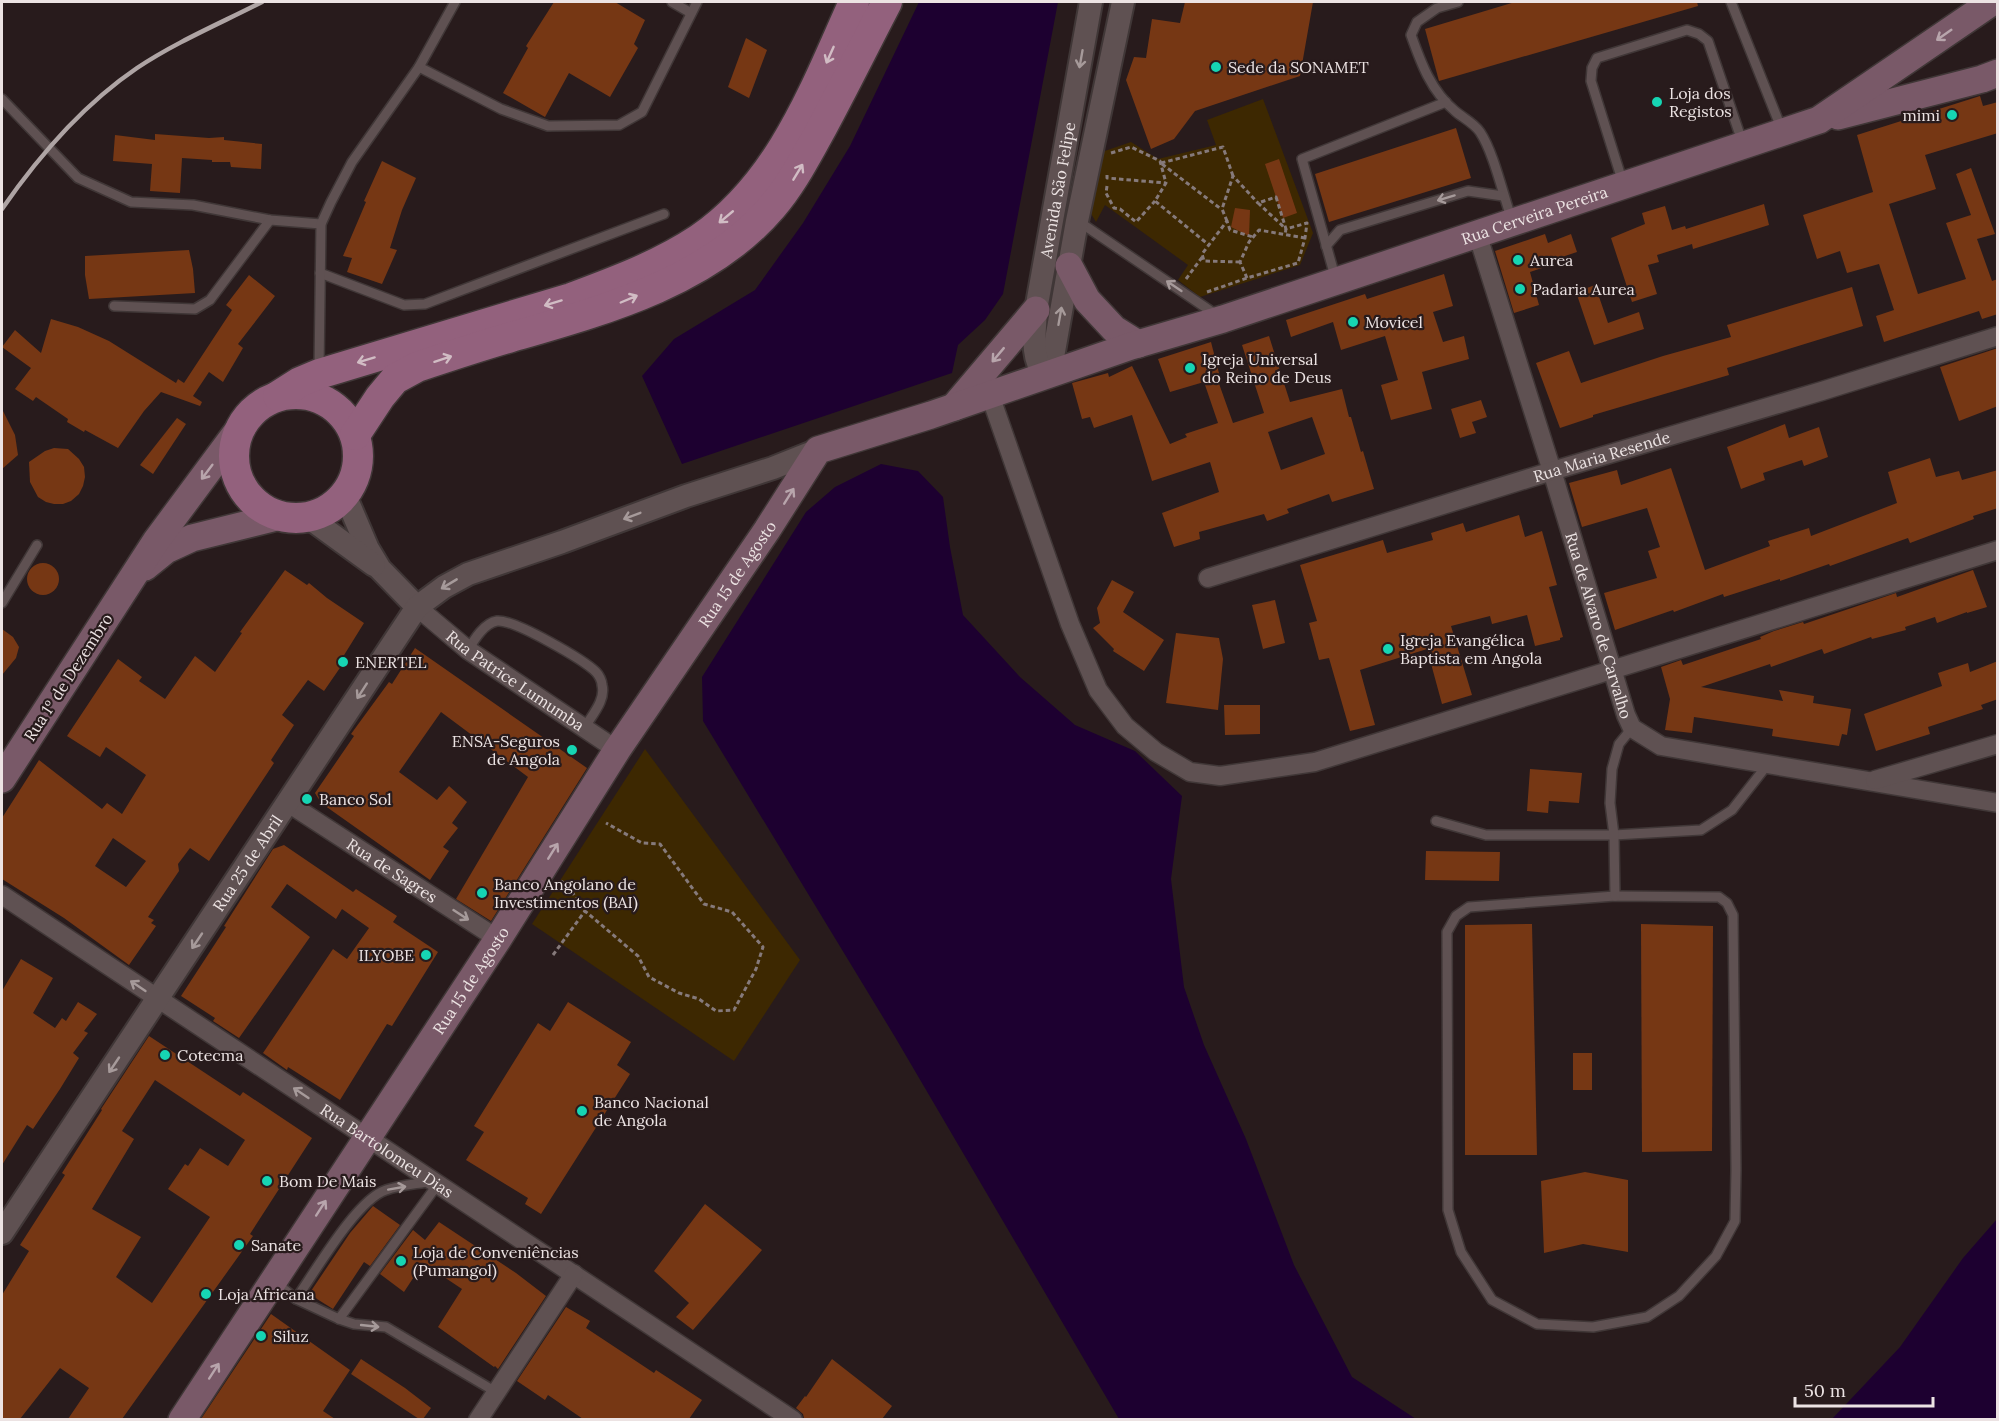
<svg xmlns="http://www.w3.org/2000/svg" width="1999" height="1421" viewBox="0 0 1999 1421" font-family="Lora,serif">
<rect width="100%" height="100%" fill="#281b1c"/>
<g fill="#3d2801">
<polygon points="1263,99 1313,233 1300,265 1200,297 1178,280 1188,265 1105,205 1096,222 1090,212 1099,153 1131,142 1158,159 1216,145 1207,120"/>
<polygon points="645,749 800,960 734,1061 532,924"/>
</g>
<g fill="#1d0030">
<polygon points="919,2 1058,2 1003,294 985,320 958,345 952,373 682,464 642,376 674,339 755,290 803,223 850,146"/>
<polygon points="881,464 918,471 943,497 950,547 963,615 1020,677 1075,725 1135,751 1182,796 1171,879 1184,987 1204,1045 1246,1139 1294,1265 1352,1377 1416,1419 1119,1419 895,1037 703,721 702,677 806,512 835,487"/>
<polygon points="1997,1219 1997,1419 1832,1419 1900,1347 1963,1258"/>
</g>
<g fill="#763714" fill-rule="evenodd">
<polygon points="554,2 615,2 645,20 634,44 638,48 610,97 569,73 545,117 503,93 528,48 526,46"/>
<polygon points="1185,2 1313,2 1300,76 1195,111 1174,139 1151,149 1126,80 1134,57 1146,58 1152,19 1180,23"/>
<polygon points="1515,2 1697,2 1698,6 1439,81 1425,29"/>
<polygon points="746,38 767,50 749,98 728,87"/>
<polygon points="1980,96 1983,106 1998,102 1998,133 1925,155 1936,189 1889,204 1918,294 1966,279 1946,223 1971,215 1956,174 1971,168 1995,234 1977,239 1992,281 1998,279 1998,314 1982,319 1979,311 1884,342 1876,316 1894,310 1879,264 1847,273 1840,251 1817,259 1803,215 1873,192 1857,135"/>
<polygon points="1456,128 1471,178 1329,222 1315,174"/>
<polygon points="155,134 209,138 224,137 224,140 262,144 261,169 231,167 230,162 212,162 212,160 182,158 180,193 150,191 152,164 113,161 115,135 155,140"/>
<polygon points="1279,159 1297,213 1283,218 1265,164"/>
<polygon points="382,161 416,178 402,210 390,248 397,250 382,284 347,272 352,258 343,256 366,202 364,201"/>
<polygon points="1764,204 1769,225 1693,249 1692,244 1657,255 1659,262 1648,265 1657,294 1632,302 1611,238 1645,224 1642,213 1665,206 1672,230 1685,226 1686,229"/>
<polygon points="1235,208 1250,210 1249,236 1231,227"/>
<polygon points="1545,234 1548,243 1571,234 1577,252 1553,260 1554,264 1530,272 1539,305 1514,313 1495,251"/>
<polygon points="189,250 193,269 195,293 89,299 85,275 85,256"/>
<polygon points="1444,274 1453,306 1433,312 1443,342 1464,336 1469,359 1422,372 1432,409 1391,420 1381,385 1398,380 1385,336 1341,350 1333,322 1291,337 1286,320 1365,294 1367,299"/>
<polygon points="249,275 275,296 238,344 243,348 223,382 209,372 193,396 202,402 200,406 161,392 144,411 118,448 85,430 84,432 67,422 68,419 36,397 33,401 15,389 31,368 2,347 15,330 41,353 51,319 78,327 109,341 176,383 178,379 184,383 232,310 226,305"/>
<polygon points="1595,285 1608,323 1639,312 1644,329 1594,345 1576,292"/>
<polygon points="1852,287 1863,326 1727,368 1729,375 1593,415 1593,417 1560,428 1536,363 1569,351 1581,383 1663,356 1731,337 1727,325"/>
<path d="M1269,336l21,66 52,-13 7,28h2l10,35 2,-1 11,38 -42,13 -3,-8 -42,15 2,4 -22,8 -3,-7 -65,18 1,7 -26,8 -12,-34 57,-21 -9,-30 -58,19 -20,-66 -38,13 -4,-11 -8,2 -10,-36 36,-10 1,4 23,-11 38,78 17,-7 -2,-3 33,-11 -14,-41 -34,10 -12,-33 53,-17 9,35 -3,1 16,45 31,-10 -22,-68zM1312,417l13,37 -44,16 -13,-38z"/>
<polygon points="1998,348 1998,406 1959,421 1940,367"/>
<polygon points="1481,400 1487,417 1472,422 1476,433 1460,438 1451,409"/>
<polygon points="2,409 15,435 18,455 2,469"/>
<polygon points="177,418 186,424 153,474 140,465"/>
<polygon points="1785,424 1789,438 1819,427 1828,457 1804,466 1802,460 1763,473 1765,480 1741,489 1727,447"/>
<polygon points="54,448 68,449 79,459 84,467 85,477 83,486 79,494 71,501 63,504 54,504 46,502 38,497 30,482 29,462 45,451"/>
<polygon points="1930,458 1936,477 1959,471 1962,480 1998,470 1998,508 1973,516 1974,519 1910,543 1908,538 1830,566 1829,564 1780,581 1780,579 1724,597 1723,594 1674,612 1673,610 1615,630 1604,593 1657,578 1648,551 1660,547 1647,508 1582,527 1569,483 1617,470 1621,485 1671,468 1705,570 1770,546 1768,541 1809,528 1811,536 1897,503 1888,472"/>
<polygon points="1519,515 1525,537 1542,531 1557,585 1549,587 1563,637 1560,638 1560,640 1535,646 1527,615 1492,624 1490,616 1451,626 1472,695 1442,704 1427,649 1360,670 1375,725 1350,731 1329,658 1319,660 1309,623 1317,621 1300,565 1383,540 1387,553 1433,540 1431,533 1463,523 1466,532"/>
<circle cx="43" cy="579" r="16"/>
<path d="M285,570l22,15 2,-2 18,15 37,25 -23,37 3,2 -20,29 -16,-11 -26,35 12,10 -23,35 3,3 -65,98 -19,-13 -12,16 1,7 -31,46 6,3 -3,3 5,3 -27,39 -65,-47 -62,-39v-61l37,-58 63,49 5,-6 15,11 24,-39 -40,-28 -6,10 -33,-21 51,-77 24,18 -3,4 26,18 30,-43 20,16 27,-39 -2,-1zM113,838l33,23 -20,26 -31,-21z"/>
<polygon points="1973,570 1987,607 1967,613 1967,612 1937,623 1935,617 1905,627 1906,630 1872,639 1871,637 1824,654 1822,649 1771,667 1770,664 1701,687 1783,701 1779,690 1814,696 1813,703 1851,709 1847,735 1842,734 1839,746 1772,736 1773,729 1694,717 1692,733 1665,730 1670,699 1661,667 1681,660 1683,665 1761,639 1760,637 1774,631 1803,622 1804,624 1896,593 1897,597"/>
<polygon points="1112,580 1134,592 1123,612 1164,640 1144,671 1113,651 1114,649 1093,628 1100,623 1097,608"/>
<polygon points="1275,600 1285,643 1263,649 1252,605"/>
<polygon points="2,629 13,637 19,647 16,658 2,675"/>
<polygon points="1176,633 1219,638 1223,659 1218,710 1166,703"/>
<polygon points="415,648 587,768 491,921 456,899 528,777 441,712 399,772 437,800 449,786 467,802 452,823 458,828 443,847 449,851 430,880 321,803 315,793 354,736 351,734 389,682 392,684"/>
<polygon points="1998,661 1998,699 1981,705 1983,709 1928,727 1930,734 1876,751 1864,714 1942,686 1938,673 1968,663 1970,672"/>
<polygon points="1224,705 1260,705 1260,734 1225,735"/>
<polygon points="1530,769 1582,773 1579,803 1549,801 1548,813 1527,811"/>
<polygon points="284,845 353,892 356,889 397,916 393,922 438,952 392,1026 387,1024 340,1100 288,1067 287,1070 263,1053 333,949 347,959 369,928 342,909 336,919 287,884 271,907 310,937 239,1038 213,1021 215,1018 181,996 226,927 224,926 273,849"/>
<polygon points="1426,851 1500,852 1499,881 1425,880"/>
<polygon points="1532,924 1537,1155 1465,1155 1465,925"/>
<polygon points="1641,924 1713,926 1712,1151 1642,1152"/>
<polygon points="21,959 53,978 33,1013 55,1028 62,1018 66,1021 78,1002 97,1014 84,1031 88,1033 73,1053 79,1058 60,1089 33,1129 27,1125 2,1165 2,991"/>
<polygon points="568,1002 631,1042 617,1065 630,1074 541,1214 525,1204 528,1198 466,1160 484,1132 474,1126 538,1023 550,1031"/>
<path d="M149,1036l91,60 3,-4 69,46 -62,96 3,2 -131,183h-54l21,-31 -29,-20 -40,51h-18v-124l27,-44 -9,-6 45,-70 -3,-2 40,-63 -1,-1zM155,1080l90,60 -17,26 -28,-18 -12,18 -3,-2 -17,25 42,28 -58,86 -36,-26 25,-40 -49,-28 42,-70 -12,-8z"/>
<rect x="1573" y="1053" width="19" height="37"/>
<polygon points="1585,1172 1628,1180 1628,1252 1583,1244 1544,1253 1541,1181"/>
<polygon points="705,1204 762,1250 693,1330 676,1317 689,1303 654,1271"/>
<polygon points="373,1206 400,1225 370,1266 364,1262 333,1309 309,1294 350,1233"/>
<polygon points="439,1222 516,1273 546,1296 498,1369 495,1366 494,1367 438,1327 462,1289 423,1263 404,1292 380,1274 413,1230 425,1240"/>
<polygon points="566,1307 590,1321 586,1328 654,1373 656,1370 702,1400 689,1419 583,1419 548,1395 545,1400 517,1381"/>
<polygon points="271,1314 350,1370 323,1411 335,1419 201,1419"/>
<polygon points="361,1359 405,1388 431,1408 423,1419 419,1419 351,1374"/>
<polygon points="832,1359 892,1406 882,1419 804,1418 803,1414 796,1408 805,1396 806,1397"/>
</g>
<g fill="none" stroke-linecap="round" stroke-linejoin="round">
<defs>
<g id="service">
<polyline points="672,2 691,13"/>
<path d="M1458,2l-21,6 -20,14 -6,13c10,28 20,56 44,76 8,7 19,12 25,21 14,21 23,63 32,88"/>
<polyline points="1731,2 1782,130"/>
<polyline points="419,67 501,109 548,126 619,125 642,112 697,2"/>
<polyline points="2,99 78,178 131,202 193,205 270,220 321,224"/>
<polyline points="1623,183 1591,81 1592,68 1597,58 1687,30 1699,34 1708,41 1743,144"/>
<polyline points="1078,221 1218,316"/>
<polyline points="1326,246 1340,230 1468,191 1503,196"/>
<polyline points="320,273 404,305 425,304 664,214"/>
<polyline points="1336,280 1302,159 1446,102"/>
<polyline points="114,306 195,309 210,300 270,220"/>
<polyline points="319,369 321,224 331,202 352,162 419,67 455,2"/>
<polyline points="2,603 37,545"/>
<path d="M468,650c6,-10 16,-27 29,-29 17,-2 87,39 99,51 3,3 6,9 6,13 4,15 -10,30 -17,42"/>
<polyline points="1436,821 1486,835 1614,835 1701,830 1732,810 1768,764"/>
<polygon points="1615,896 1719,897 1727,903 1733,915 1736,1170 1735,1221 1716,1256 1679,1296 1647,1317 1593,1327 1537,1324 1492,1300 1461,1252 1448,1210 1447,932 1456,916 1469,907"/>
<polyline points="1615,896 1614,835 1610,803 1612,769 1619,744 1632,728"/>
<path d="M275,1282l21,17c19,-27 61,-100 90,-109 14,-5 31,-6 46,-9"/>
<polyline points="296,1299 339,1319 354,1324 386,1327 496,1392"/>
<polyline points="339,1319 438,1184"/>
</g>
<g id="minor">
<path id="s1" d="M1477,233l75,238 74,244 6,13 29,18 337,57"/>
<polyline points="990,395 1070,624 1098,690 1125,726 1156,752 1190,772 1220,776 1315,762 1998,550"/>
<path id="s2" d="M1208,578l344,-107 270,-80 176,-55"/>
<path id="s3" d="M417,607l51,43 149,100"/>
<polyline points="1875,780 1998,744"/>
<path id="s4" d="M288,803l210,136"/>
<path id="s5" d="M2,895l791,525"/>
<polyline points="478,1420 574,1274"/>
</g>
<g id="tertiary">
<polyline points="1050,374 1077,221 1123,2"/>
<path id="s6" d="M1045,376c-15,-20 -10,-43 -9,-66l55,-308"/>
<polyline points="345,495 368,549 380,569 417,607"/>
<polyline points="308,517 374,565"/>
<path id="s7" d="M2,1233l415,-626 27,-20 24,-13 94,-32 124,-46 87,-28 45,-18"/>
</g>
<g id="secondary">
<polyline points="1838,116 1982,79 1998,73"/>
<polyline points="1069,266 1087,300 1114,329 1138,344"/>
<polyline points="954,407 1036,310"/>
<polyline points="145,567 166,550 192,538 281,516"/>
<polyline points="2,779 156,541 242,425"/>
<path id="s8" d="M182,1420l316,-481 119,-189 150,-220 51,-80 113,-35 200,-69 92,-27 596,-199 173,-118"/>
</g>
<g id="primary">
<circle cx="296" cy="456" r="62"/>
<path d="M278,396l22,-14 19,-8 252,-76c43,-16 89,-33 128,-59 82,-56 116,-151 155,-237"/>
<path d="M355,435l25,-38 15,-18 22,-12c30,-10 60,-20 91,-29 93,-27 199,-55 264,-131 19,-22 32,-47 46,-72 24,-44 46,-89 69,-133"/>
</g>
</defs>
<use href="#service" stroke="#403737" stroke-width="12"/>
<use href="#minor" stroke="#403737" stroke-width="21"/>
<use href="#tertiary" stroke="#403737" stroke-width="26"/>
<use href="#secondary" stroke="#403737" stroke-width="30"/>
<use href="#primary" stroke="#403737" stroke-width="33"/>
<g stroke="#867a7b" stroke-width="3" stroke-dasharray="4.5 3" stroke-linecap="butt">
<polyline points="1111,153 1131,147 1160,161 1166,183 1155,201 1209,245"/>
<polyline points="1161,163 1223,147 1233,176"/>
<polyline points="1162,164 1221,209"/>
<polyline points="1107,175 1107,178 1166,183"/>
<polyline points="1107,186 1106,193 1114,208 1120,209 1136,222 1155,201"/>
<polygon points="1276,197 1286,229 1258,203"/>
<polyline points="1227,221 1222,209 1233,176 1258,203"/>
<polyline points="1240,262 1204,261 1202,254 1227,221 1230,230 1253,237"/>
<polyline points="1247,278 1240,262 1249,242 1259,230 1305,238"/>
<polyline points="1186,279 1203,256"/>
<polyline points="1207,292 1247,278 1298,263 1305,238 1307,223 1286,229 1285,235"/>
<polyline points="561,881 568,886 585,911 638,956 649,977 679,993 699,999 716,1011 734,1010 756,969 763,947 732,912 704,904 660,844 642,843 606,823"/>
<polyline points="553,955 585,911"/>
</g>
<use href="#service" stroke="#5f5152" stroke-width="9"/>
<use href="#minor" stroke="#5f5152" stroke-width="18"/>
<use href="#tertiary" stroke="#5f5152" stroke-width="22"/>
<use href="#secondary" stroke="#795968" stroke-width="27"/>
<use href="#primary" stroke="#93617d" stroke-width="30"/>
<path stroke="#aea4a4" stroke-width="4.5" d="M2,209c36,-52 82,-105 135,-141 39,-26 84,-45 125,-66"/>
</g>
<defs><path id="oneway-shaft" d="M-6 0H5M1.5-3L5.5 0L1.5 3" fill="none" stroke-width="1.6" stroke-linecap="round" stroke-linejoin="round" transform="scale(1.5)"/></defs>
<g stroke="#b8a5ac">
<use href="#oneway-shaft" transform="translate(1944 35) rotate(145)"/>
<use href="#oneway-shaft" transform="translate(998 355) rotate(130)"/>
<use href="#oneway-shaft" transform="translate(207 472) rotate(127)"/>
<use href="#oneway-shaft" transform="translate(789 496) rotate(-58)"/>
<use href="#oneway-shaft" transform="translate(553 851) rotate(-58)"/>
<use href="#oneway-shaft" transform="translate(321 1208) rotate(-57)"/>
<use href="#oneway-shaft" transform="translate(214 1371) rotate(-57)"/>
</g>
<g stroke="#d1bcc4">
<use href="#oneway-shaft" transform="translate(830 55) rotate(114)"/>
<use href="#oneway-shaft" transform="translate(798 172) rotate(-59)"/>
<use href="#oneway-shaft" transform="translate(726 217) rotate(140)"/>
<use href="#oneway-shaft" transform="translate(629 299) rotate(-23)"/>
<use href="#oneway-shaft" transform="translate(553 303) rotate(163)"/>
<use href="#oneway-shaft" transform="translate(443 359) rotate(-18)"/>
<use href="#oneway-shaft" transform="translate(366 360) rotate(163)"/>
</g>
<g stroke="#a69a9a">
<use href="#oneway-shaft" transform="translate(1081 59) rotate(100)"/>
<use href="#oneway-shaft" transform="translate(1446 198) rotate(163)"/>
<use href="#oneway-shaft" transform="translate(1174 286) rotate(-146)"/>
<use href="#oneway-shaft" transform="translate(1060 316) rotate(-80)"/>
<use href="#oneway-shaft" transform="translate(632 516) rotate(159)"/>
<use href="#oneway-shaft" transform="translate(449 584) rotate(149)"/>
<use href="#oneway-shaft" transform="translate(362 691) rotate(123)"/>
<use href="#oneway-shaft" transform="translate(461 915) rotate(33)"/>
<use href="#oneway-shaft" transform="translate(197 941) rotate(124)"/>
<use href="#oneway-shaft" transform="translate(138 986) rotate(-146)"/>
<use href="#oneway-shaft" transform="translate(114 1065) rotate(124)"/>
<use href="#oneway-shaft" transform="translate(301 1093) rotate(-146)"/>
<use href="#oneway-shaft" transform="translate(397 1188) rotate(-10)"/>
<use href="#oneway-shaft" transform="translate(370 1326) rotate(6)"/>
</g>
<g fill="#16d5b3" stroke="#281b1c" stroke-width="2">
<circle cx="1216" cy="67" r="6"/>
<circle cx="1657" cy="102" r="6"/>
<circle cx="1952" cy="115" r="6"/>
<circle cx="1518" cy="260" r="6"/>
<circle cx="1520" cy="289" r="6"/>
<circle cx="1353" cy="322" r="6"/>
<circle cx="1190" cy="368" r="6"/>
<circle cx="1388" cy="649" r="6"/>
<circle cx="343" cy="662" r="6"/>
<circle cx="572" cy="750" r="6"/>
<circle cx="307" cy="799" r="6"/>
<circle cx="482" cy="893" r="6"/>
<circle cx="426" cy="955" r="6"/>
<circle cx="165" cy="1055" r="6"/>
<circle cx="582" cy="1111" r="6"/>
<circle cx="267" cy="1181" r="6"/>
<circle cx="239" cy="1245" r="6"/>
<circle cx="401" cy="1261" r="6"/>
<circle cx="206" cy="1294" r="6"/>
<circle cx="261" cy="1336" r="6"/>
</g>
<g text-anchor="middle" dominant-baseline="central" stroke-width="4.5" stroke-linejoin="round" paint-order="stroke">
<g font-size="16" fill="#ece3e3" stroke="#281b1c" text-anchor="start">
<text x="1228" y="67">Sede da SONAMET</text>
<text x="1669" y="93">Loja dos<tspan x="1669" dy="18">Registos</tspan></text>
<text x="1940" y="115" text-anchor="end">mimi</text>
<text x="1530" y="260">Aurea</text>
<text x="1532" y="289">Padaria Aurea</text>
<text x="1365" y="322">Movicel</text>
<text x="1202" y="359">Igreja Universal<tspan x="1202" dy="18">do Reino de Deus</tspan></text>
<text x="1400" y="640">Igreja Evangélica<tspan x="1400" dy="18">Baptista em Angola</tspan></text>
<text x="355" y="662">ENERTEL</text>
<text x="560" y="741" text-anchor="end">ENSA-Seguros<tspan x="560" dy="18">de Angola</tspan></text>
<text x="319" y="799">Banco Sol</text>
<text x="494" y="884">Banco Angolano de<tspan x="494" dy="18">Investimentos (BAI)</tspan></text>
<text x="414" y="955" text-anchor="end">ILYOBE</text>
<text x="177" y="1055">Cotecma</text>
<text x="594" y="1102">Banco Nacional<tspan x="594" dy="18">de Angola</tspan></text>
<text x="279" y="1181">Bom De Mais</text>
<text x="251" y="1245">Sanate</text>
<text x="413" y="1252">Loja de Conveniências<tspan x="413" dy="18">(Pumangol)</tspan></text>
<text x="218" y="1294">Loja Africana</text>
<text x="273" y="1336">Siluz</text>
</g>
<g font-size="16" fill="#ece3e3" stroke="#281b1c">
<text stroke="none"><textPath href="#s6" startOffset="190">Avenida São Felipe</textPath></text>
<text stroke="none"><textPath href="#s8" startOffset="1914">Rua Cerveira Pereira</textPath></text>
<text stroke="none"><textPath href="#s2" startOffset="412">Rua Maria Resende</textPath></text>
<text stroke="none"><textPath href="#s8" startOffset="1012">Rua 15 de Agosto</textPath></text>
<text stroke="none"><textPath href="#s1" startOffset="411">Rua de Alvaro de Carvalho</textPath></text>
<text transform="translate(68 677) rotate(-57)">Rua 1º de Dezembro</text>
<text stroke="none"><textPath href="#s3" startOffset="123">Rua Patrice Lumumba</textPath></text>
<text stroke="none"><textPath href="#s7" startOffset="444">Rua 25 de Abril</textPath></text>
<text stroke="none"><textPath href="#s4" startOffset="124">Rua de Sagres</textPath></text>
<text stroke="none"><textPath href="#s8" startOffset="526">Rua 15 de Agosto</textPath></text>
<text stroke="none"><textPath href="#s5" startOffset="462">Rua Bartolomeu Dias</textPath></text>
</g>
</g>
<rect width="1999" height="1421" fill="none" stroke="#ece3e3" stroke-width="6"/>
<path d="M1795 1397v9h138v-9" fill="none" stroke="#ece3e3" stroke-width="3"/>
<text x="1804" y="1397" font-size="18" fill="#ece3e3" stroke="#281b1c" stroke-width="4.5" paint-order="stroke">50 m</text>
</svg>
